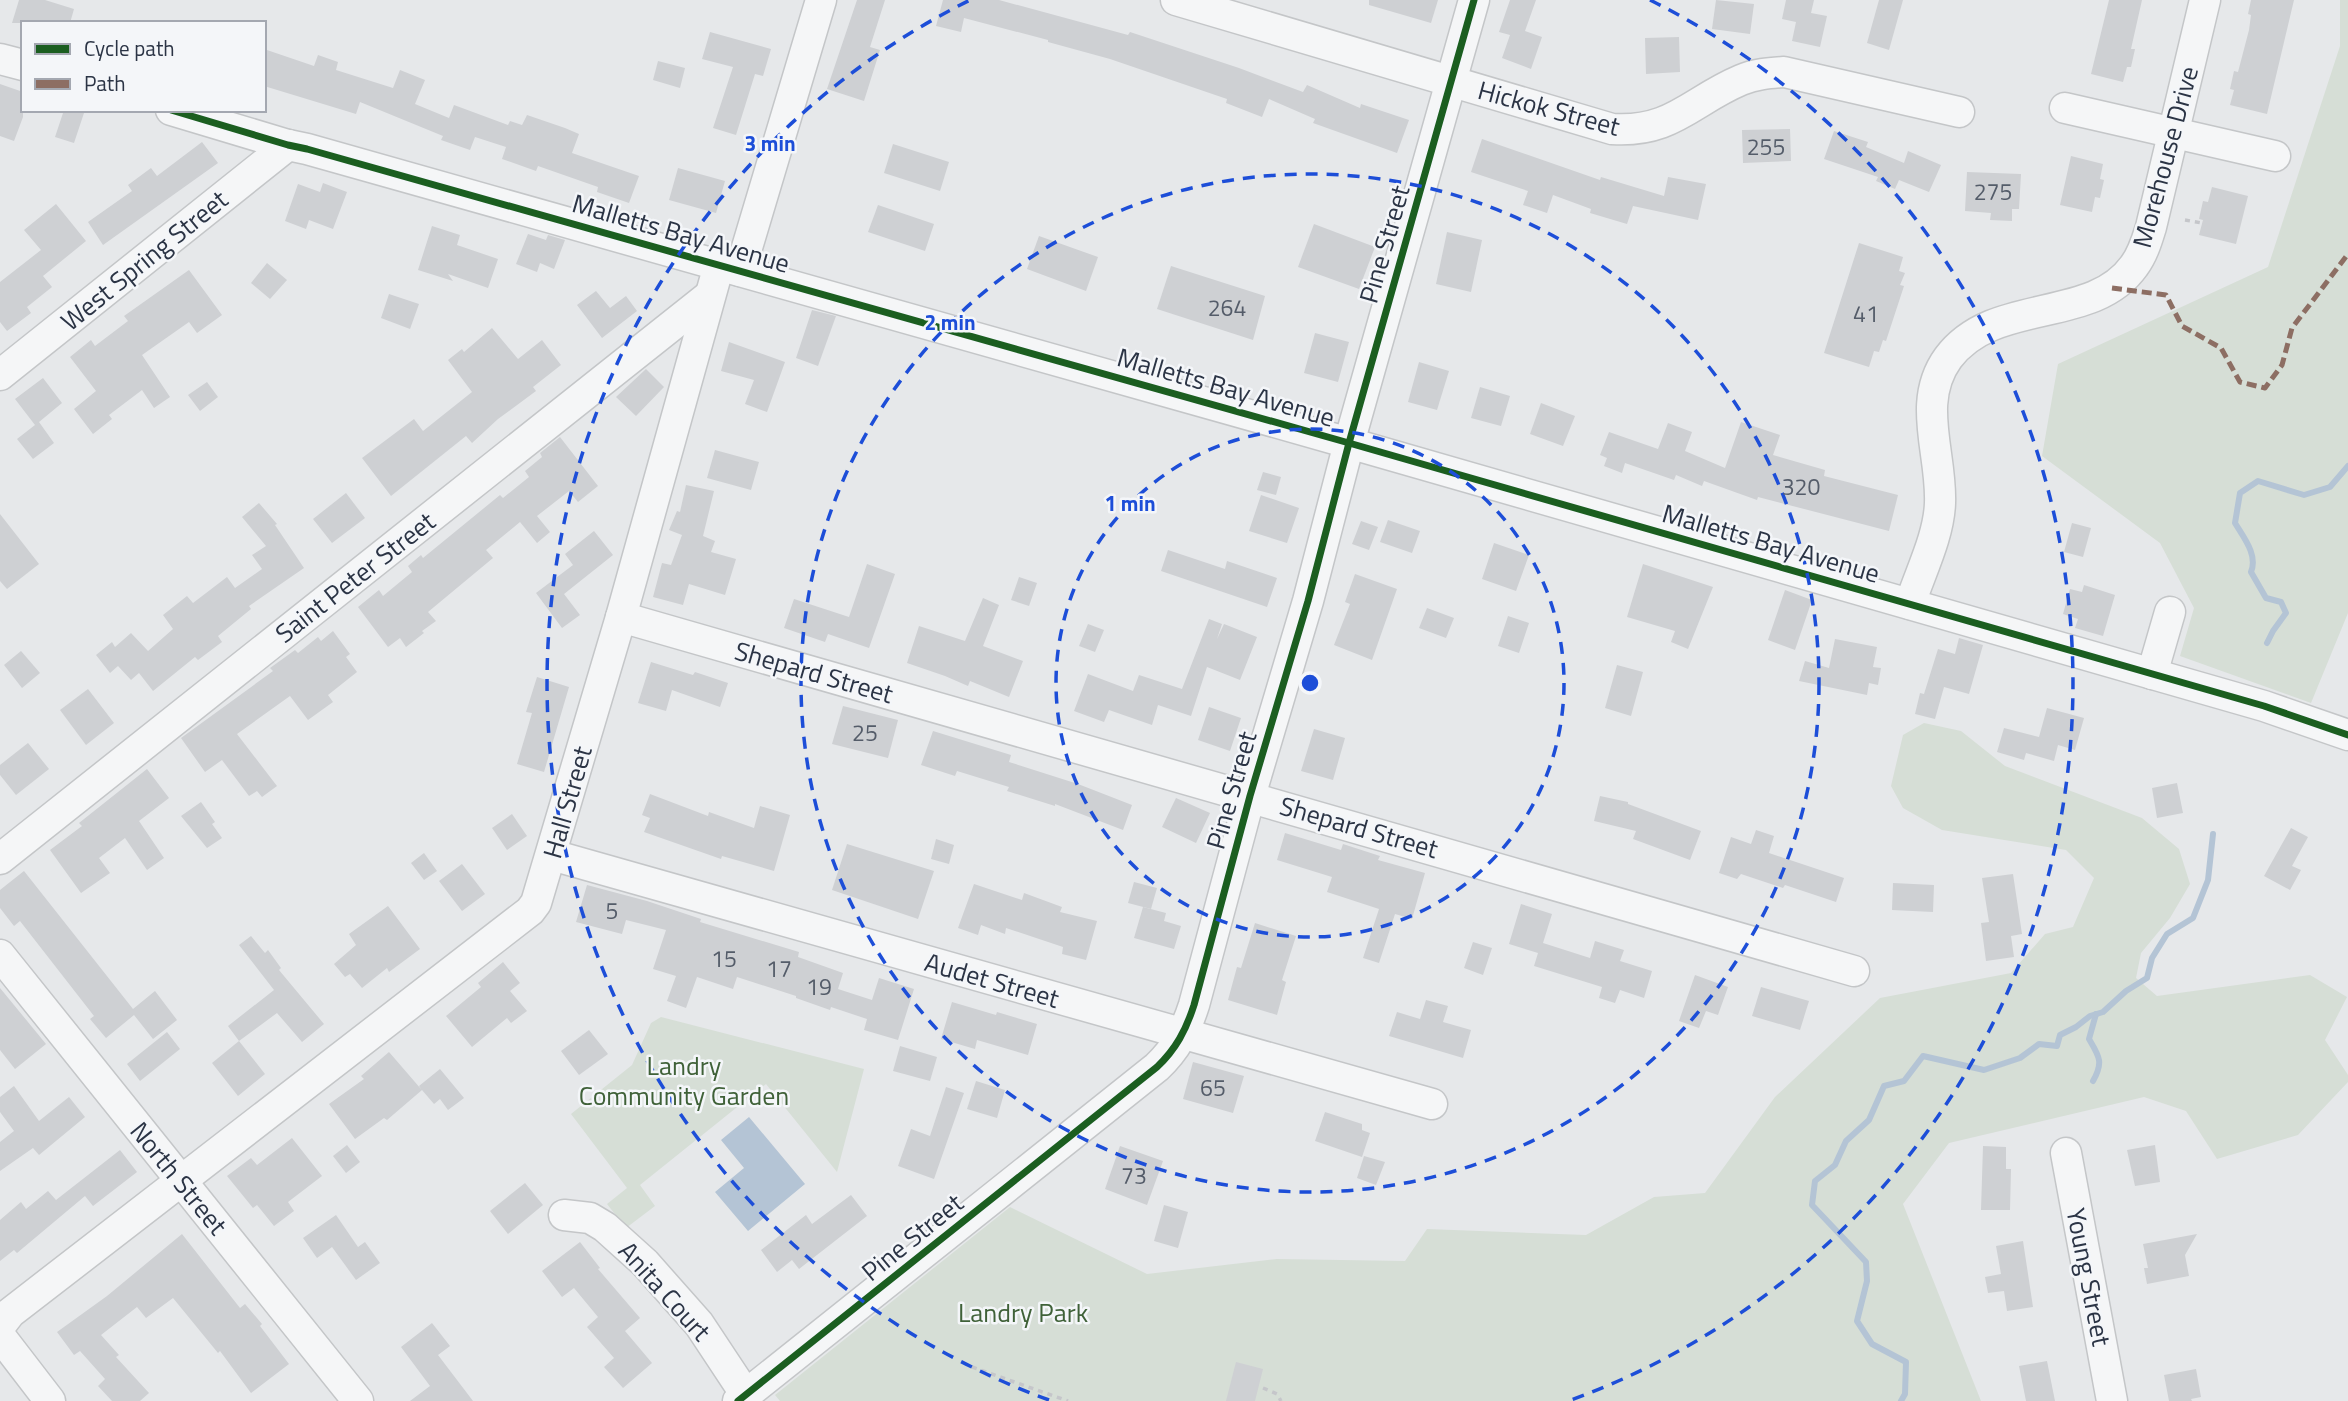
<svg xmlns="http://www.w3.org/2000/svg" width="2348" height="1401" viewBox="0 0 2348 1401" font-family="'Titillium Web',sans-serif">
<rect width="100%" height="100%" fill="#e6e8ea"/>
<g fill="#d6ded6">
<polygon points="2340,0 2348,0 2348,613 2311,703 2180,656 2194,608 2160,543 2042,456 2058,364 2268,267 2340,46"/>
<polygon points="1924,723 1961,731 2005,766 2142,818 2179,849 2190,884 2170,918 2141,953 2136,978 2157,996 2310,975 2347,997 2325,1040 2348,1075 2348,1082 2298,1135 2217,1159 2186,1111 2144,1097 1949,1143 1903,1204 1981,1401 780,1401 775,1395 1010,1207 1147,1274 1277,1259 1405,1261 1427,1229 1586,1235 1654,1197 1705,1193 1775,1097 1880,998 2011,973 2045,934 2073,927 2094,878 2066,850 1942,830 1903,808 1891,786 1903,735"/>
<polygon points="661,1017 864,1069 837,1172 766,1084 640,1185 655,1206 626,1228 607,1204 627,1188 571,1114 632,1065 651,1023"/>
</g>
<polygon fill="#b4c4d5" points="749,1117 805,1184 748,1231 715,1192 744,1168 721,1140"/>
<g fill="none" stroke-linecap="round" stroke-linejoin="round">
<g stroke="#b4c4d5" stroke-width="6">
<path d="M2267,643l6,-12 13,-18 -5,-11 -15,-4 -15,-26c7,-17 -7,-34 -16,-49l5,-30 18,-12 46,14 26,-8 18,-21"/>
<path d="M2093,1081c11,-19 6,-25 -4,-42l7,-25"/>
<polyline points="1901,1401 1905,1394 1906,1362 1872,1344 1857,1321 1867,1281 1866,1262 1812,1205 1815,1181 1835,1165 1846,1141 1869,1120 1884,1086 1904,1081 1923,1056 1984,1070 2020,1058 2039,1044 2057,1046 2060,1035 2076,1027 2090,1016 2103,1012 2126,991 2147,978 2152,958 2167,934 2193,918 2208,880 2213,834"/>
</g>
</g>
<g fill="#ced0d3">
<polygon points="19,0 45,0 74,9 70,23 12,23"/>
<polygon points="857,0 885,0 870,47 880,50 864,101 827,89"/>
<polygon points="943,0 999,0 1128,35 1130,32 1239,68 1303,92 1307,85 1360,108 1361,104 1409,120 1397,153 1313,123 1315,119 1269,99 1262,117 1226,103 1227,99 1110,59 1048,42 1048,40 964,18 961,32 936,26"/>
<polygon points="1369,0 1438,0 1431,23 1369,5"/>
<polygon points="1510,0 1536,0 1525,31 1542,37 1531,69 1502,58 1510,35 1499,32"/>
<polygon points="1716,0 1754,4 1750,34 1712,29"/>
<polygon points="1786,0 1814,0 1811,13 1827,16 1820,47 1792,41 1796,22 1782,19"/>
<polygon points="1879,0 1903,0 1889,50 1867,43"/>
<polygon points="2109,0 2142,0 2131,49 2135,49 2131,67 2127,67 2123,82 2091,74"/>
<polygon points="2251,0 2294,0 2267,114 2230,105 2234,90 2230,89 2234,71 2238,72 2249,30 2251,15 2248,14"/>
<polygon points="710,32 771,49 763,76 755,74 736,135 713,128 733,67 702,59"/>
<polygon points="1679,37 1680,72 1646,74 1645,38"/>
<polygon points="264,49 314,66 318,55 338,62 336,70 393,88 400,70 425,80 415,104 449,118 454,105 508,125 510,121 522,125 527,115 565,128 579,134 572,153 639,176 629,203 597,192 598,187 538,166 536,171 502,159 506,147 475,137 470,150 441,140 443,136 360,102 356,114 264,86"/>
<polygon points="658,61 685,68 680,88 653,80"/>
<polygon points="0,84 23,92 23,117 14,141 0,136"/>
<polygon points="64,110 85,110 74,143 55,137"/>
<polygon points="1790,129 1791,161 1743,163 1742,130"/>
<polygon points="1834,131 1868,142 1866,147 1904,163 1908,151 1941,165 1929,192 1899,180 1895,189 1876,181 1878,177 1824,159"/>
<polygon points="1482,139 1600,180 1601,177 1664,196 1668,177 1706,184 1698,220 1633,206 1627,224 1590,213 1591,209 1553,195 1547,213 1523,205 1528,191 1471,172"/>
<polygon points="202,142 218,163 103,245 88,222 132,191 128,185 151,168 157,176"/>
<polygon points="893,144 949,162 940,191 884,173"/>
<polygon points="2071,156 2103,164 2100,179 2104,180 2100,198 2095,197 2092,212 2060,205"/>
<polygon points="678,168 725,181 716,213 669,200"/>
<polygon points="1967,172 2021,174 2019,209 2012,209 2012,221 1990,220 1991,213 1965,211"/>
<polygon points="323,183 347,192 333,229 309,220 306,229 285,221 298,184 320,192"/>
<polygon points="2212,187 2248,196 2236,244 2199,235 2203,220 2199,219 2203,201 2208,202"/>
<polygon points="56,204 86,241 43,276 52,287 27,307 31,313 7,331 0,322 0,282 41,250 24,230"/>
<polygon points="878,205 934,224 925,251 868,232"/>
<polygon points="1314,224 1375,247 1359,289 1298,267"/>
<polygon points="432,226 460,235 457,245 498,259 488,288 448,274 453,281 418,270"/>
<polygon points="1447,232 1482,240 1471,292 1436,284"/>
<polygon points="528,234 546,240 548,235 565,240 554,269 540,263 537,272 516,264"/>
<polygon points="1039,236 1098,257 1086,291 1027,269"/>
<polygon points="1859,243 1903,257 1899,271 1905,273 1900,285 1904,286 1886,341 1883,340 1879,352 1874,351 1869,367 1824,353"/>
<polygon points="267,263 287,280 270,299 251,283"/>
<polygon points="1171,266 1265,296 1253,340 1157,309"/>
<polygon points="189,270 222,315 197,333 189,322 142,355 170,397 154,408 142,390 109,415 112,419 93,434 74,409 96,391 70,357 91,340 95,346 128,321 124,316"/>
<polygon points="596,291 610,308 626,296 637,311 602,338 577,305"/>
<polygon points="389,294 419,304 410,329 381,318"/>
<polygon points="812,310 836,316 818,366 796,358"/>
<polygon points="492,328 518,359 542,340 561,365 533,387 536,391 498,419 472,443 466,436 391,496 362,458 414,419 423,431 472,392 448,360 462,349 464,352"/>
<polygon points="1315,333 1349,342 1338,382 1304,373"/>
<polygon points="729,342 785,362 767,412 745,404 754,380 721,371"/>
<polygon points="1419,362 1449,371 1437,410 1408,402"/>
<polygon points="646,369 664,387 636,416 616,397"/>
<polygon points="43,378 62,403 39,422 54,443 33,459 17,439 35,425 15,399"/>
<polygon points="207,382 218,397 200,411 188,395"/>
<polygon points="1480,387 1510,396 1501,426 1471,418"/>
<polygon points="1541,403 1575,416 1563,446 1530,434"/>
<polygon points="1741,422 1780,435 1773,455 1825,470 1824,476 1898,495 1889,531 1758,497 1757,500 1704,481 1702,486 1676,475 1674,480 1625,463 1622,473 1604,466 1607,458 1600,455 1609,432 1658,449 1668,423 1692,432 1685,451 1725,468"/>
<polygon points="560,437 598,486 578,502 569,491 537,516 550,532 537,543 520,522 486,550 493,558 428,612 436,621 422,631 424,633 406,647 400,638 388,647 358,607 379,590 383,596 412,572 408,566 421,555 423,558 500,495 503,498 529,477 525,471 542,457 540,453"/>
<polygon points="715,450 759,462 751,490 707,478"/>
<polygon points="1263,472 1281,477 1276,495 1257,490"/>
<polygon points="686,485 714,491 703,536 715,541 711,552 736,559 725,595 689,584 683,605 653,597 662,563 671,565 682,535 669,530 677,511 680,512"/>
<polygon points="346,493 365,518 332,543 313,519"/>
<polygon points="1261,495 1299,508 1287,543 1249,531"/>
<polygon points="259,503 277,524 275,525 304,568 249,606 251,609 218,636 222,642 198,660 195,657 153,691 139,673 131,680 118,666 110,673 96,655 112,642 115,647 131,633 148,651 173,629 163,615 187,596 193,603 227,577 235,588 262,569 252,555 266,546 242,517"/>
<polygon points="0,514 39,564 7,589 0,581"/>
<polygon points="1388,520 1420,531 1412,553 1380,542"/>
<polygon points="1361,521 1378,527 1369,550 1352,544"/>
<polygon points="2072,523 2091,528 2083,557 2064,552"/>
<polygon points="594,531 613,555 564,594 580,615 562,628 536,593 573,565 565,554"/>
<polygon points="1494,543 1529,555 1516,591 1482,579"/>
<polygon points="1168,550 1225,569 1227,561 1277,578 1267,607 1161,571"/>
<polygon points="867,564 895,574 869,648 828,634 825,642 784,628 794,599 849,617"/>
<polygon points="1643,564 1713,587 1688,649 1671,642 1675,631 1627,617"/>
<polygon points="1355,574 1397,589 1372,660 1334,645 1350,604 1345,602"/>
<polygon points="1019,577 1037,583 1029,606 1011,600"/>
<polygon points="2084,585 2115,595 2103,636 2075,628 2078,619 2063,614 2070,589 2082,592"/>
<polygon points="1785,590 1812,600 1795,650 1768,640"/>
<polygon points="983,598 999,605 983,646 1023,661 1009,697 970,681 968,686 945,676 907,663 919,626 965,641"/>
<polygon points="1427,608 1454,618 1446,638 1419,628"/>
<polygon points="1508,616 1529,623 1519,653 1498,646"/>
<polygon points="1209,619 1222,624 1217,639 1224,624 1257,637 1240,680 1207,667 1191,716 1158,705 1152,725 1109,710 1104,722 1074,711 1088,674 1133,691 1139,675 1182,689"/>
<polygon points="1088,624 1104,630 1095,652 1079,646"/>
<polygon points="333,631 350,654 346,657 357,672 328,695 333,702 308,720 290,696 237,734 277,786 262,797 257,791 249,796 222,760 205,772 181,738 273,671 270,668 295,650 298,653 318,637 321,641"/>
<polygon points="1959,638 1983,645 1969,694 1944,687 1935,719 1915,714 1920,693 1924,694 1938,649 1955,654"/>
<polygon points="1835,639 1877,647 1873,667 1881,668 1878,685 1869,683 1867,695 1799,681 1805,661 1829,668"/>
<polygon points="21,651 40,673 22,688 4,665"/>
<polygon points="651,662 693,675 695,672 728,683 720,707 672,690 666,711 638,703"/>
<polygon points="1617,665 1643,672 1631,716 1605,708"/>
<polygon points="537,677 569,687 544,772 517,764 532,713 526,712"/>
<polygon points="88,689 114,723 86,745 60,710"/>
<polygon points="843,706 898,720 888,758 832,744"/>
<polygon points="1209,707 1241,718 1230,751 1198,740"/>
<polygon points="2047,708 2084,718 2075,750 2058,745 2054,761 2026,753 2024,760 1997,752 2004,728 2039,737"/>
<polygon points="1314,729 1345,738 1333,780 1301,771"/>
<polygon points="933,731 1011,755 1009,762 1078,784 1132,805 1123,830 1055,804 1055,806 1007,791 1009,787 957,771 955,776 921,765"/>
<polygon points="28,743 49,769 16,795 0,775 0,765"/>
<polygon points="147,769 169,798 139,821 164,858 147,870 125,838 99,858 110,873 81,893 50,850 82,826 79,823"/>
<polygon points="2177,783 2183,813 2157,818 2152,788"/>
<polygon points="650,794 708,816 709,812 754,828 760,806 790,815 774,871 722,856 721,859 644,832 650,818 642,815"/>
<polygon points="1600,796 1628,802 1628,804 1701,831 1690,860 1633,839 1636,831 1594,821"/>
<polygon points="1176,798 1210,813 1196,843 1162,827"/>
<polygon points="201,802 215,822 212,824 222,838 207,848 181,816"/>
<polygon points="512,814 527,836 507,850 492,828"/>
<polygon points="2291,828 2308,837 2292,866 2301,870 2290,890 2264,876"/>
<polygon points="1756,830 1774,836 1769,853 1844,878 1836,902 1785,885 1783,888 1741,874 1737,879 1719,873 1731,837 1751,844"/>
<polygon points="1285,833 1341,850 1343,844 1380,856 1378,860 1425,873 1412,919 1395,914 1379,963 1363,958 1379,909 1327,892 1332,877 1277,860"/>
<polygon points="936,839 954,845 949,864 931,859"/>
<polygon points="847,844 934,871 918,919 832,890"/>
<polygon points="424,853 437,871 424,880 411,863"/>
<polygon points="462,864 485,894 462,911 439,881"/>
<polygon points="24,871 133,1009 155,991 177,1020 153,1039 134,1015 106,1038 90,1019 94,1016 20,921 14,926 0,908 0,890"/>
<polygon points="2013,874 2022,934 2011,936 2014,957 1986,961 1981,923 1989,922 1982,878"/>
<polygon points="1134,882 1157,888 1151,909 1128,903"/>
<polygon points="1893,883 1934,885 1933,912 1892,910"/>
<polygon points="974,884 1022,900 1024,893 1062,907 1060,912 1097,921 1086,960 1062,954 1063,947 1006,928 1005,934 981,925 978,935 958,928"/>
<polygon points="587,885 647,901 701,919 700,922 799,952 798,957 843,973 838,989 872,1000 879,978 914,989 898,1040 864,1030 867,1019 831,1007 830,1010 796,998 796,996 737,977 733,989 697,977 686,1008 667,1001 676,976 653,969 666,930 626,920 622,934 576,922"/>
<polygon points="1521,904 1552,914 1543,943 1590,958 1595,941 1624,950 1620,961 1652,971 1644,998 1620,990 1615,1003 1599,998 1602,987 1534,966 1538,953 1509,944"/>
<polygon points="388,906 420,949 389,972 387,968 362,988 350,974 345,977 334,964 356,945 349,934"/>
<polygon points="1143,907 1166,913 1164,921 1181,926 1174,949 1134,938"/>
<polygon points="1255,923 1296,936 1282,980 1286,982 1277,1015 1228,1000 1237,967 1241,968"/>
<polygon points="251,936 265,953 268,950 281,968 279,970 324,1024 302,1042 277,1013 239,1041 228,1026 274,990 239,945"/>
<polygon points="1473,942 1492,948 1483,975 1464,968"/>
<polygon points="503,962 520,983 510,991 527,1011 511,1023 507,1018 472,1047 446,1016 481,987 478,983"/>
<polygon points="1695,975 1728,987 1718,1015 1706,1011 1699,1028 1679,1021"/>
<polygon points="1761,987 1809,1001 1800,1030 1752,1016"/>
<polygon points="0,988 46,1044 15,1069 0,1050"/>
<polygon points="1426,1000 1448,1006 1443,1022 1471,1030 1463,1058 1389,1036 1397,1012 1420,1019"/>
<polygon points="952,1002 996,1015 997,1012 1037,1024 1028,1055 977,1040 975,1049 941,1039"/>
<polygon points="589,1030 608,1054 579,1075 561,1051"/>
<polygon points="167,1032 180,1049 140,1081 127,1064"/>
<polygon points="239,1041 265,1074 238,1096 212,1063"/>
<polygon points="900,1046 937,1057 930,1081 893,1071"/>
<polygon points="389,1052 421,1089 419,1086 440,1069 464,1098 448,1110 440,1099 434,1104 422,1090 387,1120 384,1118 355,1139 329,1104 364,1079 361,1076"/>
<polygon points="1193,1062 1244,1076 1233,1113 1183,1099"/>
<polygon points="976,1081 1005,1090 997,1118 967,1109"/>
<polygon points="14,1086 39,1121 69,1097 85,1117 39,1155 33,1148 0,1171 0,1142 14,1131 0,1112 0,1097"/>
<polygon points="946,1087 964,1093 934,1179 898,1166 911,1129 930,1136"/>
<polygon points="1325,1112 1362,1124 1362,1130 1370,1133 1362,1157 1315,1141"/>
<polygon points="292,1138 322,1176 288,1202 294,1211 274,1226 257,1205 253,1208 227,1176 251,1158 257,1165"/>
<polygon points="347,1145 360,1162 346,1173 333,1156"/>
<polygon points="2155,1145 2160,1182 2135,1186 2127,1150"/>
<polygon points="1120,1146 1163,1161 1147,1205 1105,1189"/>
<polygon points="1983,1146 2006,1147 2006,1169 2011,1169 2010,1210 1981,1210"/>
<polygon points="120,1150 137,1172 93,1206 85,1196 17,1253 14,1250 0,1261 0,1220 21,1202 26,1209 48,1191 56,1200"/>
<polygon points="1364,1156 1385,1162 1376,1185 1357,1178"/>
<polygon points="525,1183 543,1205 508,1234 490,1211"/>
<polygon points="851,1195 867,1216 799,1269 792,1260 777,1272 761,1250 806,1215 812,1224"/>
<polygon points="1164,1205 1188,1212 1178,1248 1154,1241"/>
<polygon points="336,1215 358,1247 365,1242 380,1263 356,1280 332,1247 317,1258 303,1238"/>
<polygon points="182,1234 240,1308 245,1304 262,1324 260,1326 289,1364 251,1393 220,1351 218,1353 173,1298 146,1318 137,1307 101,1335 119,1355 116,1357 149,1393 140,1401 112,1401 98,1386 105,1379 80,1351 74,1355 57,1332 107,1296"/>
<polygon points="2197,1234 2185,1255 2189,1276 2147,1284 2144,1268 2148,1268 2143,1244"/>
<polygon points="2023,1241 2033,1307 2007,1311 2004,1291 1988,1293 1985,1277 2001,1274 1996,1246"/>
<polygon points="580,1242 600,1268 598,1269 640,1318 625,1331 652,1363 623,1388 604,1367 614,1358 587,1327 598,1317 574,1288 562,1297 542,1271"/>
<polygon points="432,1323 450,1346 438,1355 473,1401 410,1401 430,1386 401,1347"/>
<polygon points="2047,1361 2055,1401 2026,1401 2019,1366"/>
<polygon points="1236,1362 1263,1369 1255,1401 1226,1401"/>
<polygon points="2196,1369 2201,1397 2191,1399 2192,1401 2169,1401 2164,1375"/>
</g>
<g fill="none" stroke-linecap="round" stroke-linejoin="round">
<defs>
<g id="minor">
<path d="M1176,0l436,129c60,4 79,-28 129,-49 14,-6 28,-7 43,-8l175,40"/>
<polyline points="0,59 23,65"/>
<polyline points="2065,108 2275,156"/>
<polyline points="171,110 288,145 307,149 1349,443 2264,706 2348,735"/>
<polyline points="740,271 821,0"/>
<polyline points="0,375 288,145"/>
<path d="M1910,604c10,-31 29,-68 30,-101 2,-50 -24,-101 8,-145 46,-62 144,-33 186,-92 9,-12 13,-26 17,-39l54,-227"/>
<polyline points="621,617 1854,971"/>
<polyline points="2152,674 2170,612"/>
<polyline points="552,855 1432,1104"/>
<polyline points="0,859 709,296"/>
<polyline points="0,955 358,1401"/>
<polyline points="2066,1153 2112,1401"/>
<polyline points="564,1215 590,1218 605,1227 645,1263 699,1324 746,1395"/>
<polyline points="0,1326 10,1313 530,911 536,903 621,617 719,265"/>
<polyline points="0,1336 50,1401"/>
<path d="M738,1401l419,-334c19,-18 29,-37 37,-62l56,-209 58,-195 41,-158 125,-443"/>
</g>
</defs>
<use href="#minor" stroke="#c4c6c8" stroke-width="33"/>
<g stroke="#c5c6ca" stroke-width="3.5" stroke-dasharray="5 5" stroke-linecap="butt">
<polyline points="2185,220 2202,223"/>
<polyline points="972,1367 1068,1401"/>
<polyline points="1263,1388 1277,1394 1281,1401"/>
</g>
<use href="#minor" stroke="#f5f6f7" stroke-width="30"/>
<polyline stroke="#8d6e63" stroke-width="5" stroke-dasharray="10 5" stroke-linecap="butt" points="2112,288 2166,295 2182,326 2221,348 2240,382 2265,388 2282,365 2292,328 2348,254"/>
<defs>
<g id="cycleway">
<polyline points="171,110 288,145 307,149 1349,443 2264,706 2348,735"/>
<path d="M738,1401l419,-334c19,-18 29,-37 37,-62l56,-209 58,-195 41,-158 125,-443"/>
</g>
</defs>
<use href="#cycleway" stroke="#f4f6f9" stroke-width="11"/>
<use href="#cycleway" stroke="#1b5e20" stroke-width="7"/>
</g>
<g fill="none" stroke="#1d4ed8" stroke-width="3.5" stroke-dasharray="12 9">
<circle cx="1310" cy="683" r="254"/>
<circle cx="1310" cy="683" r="509"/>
<path d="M1049 1400A763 763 0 0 1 970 0M1650 0A763 763 0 0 1 1571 1400"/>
</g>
<g text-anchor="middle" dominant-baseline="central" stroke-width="5" stroke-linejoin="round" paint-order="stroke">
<g font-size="23" fill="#545c69">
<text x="1766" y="146">255</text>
<text x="1993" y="191">275</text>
<text x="1227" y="307">264</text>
<text x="1866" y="313">41</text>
<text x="1801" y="486">320</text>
<text x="865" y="732">25</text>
<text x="612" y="910">5</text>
<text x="724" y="958">15</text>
<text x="779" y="968">17</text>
<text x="819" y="986">19</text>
<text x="1213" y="1087">65</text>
<text x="1134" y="1175">73</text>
</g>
<g font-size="26" fill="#2b3445" stroke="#f4f6f9">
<text transform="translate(1549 108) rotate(15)">Hickok Street</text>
<text transform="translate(2165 157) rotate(-75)">Morehouse Drive</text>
<text transform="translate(681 233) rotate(16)">Malletts Bay Avenue</text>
<text transform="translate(1384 244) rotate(-74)">Pine Street</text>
<text transform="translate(144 260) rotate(-39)">West Spring Street</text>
<text transform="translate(1226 387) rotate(16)">Malletts Bay Avenue</text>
<text transform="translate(1771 543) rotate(16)">Malletts Bay Avenue</text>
<text transform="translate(355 577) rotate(-38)">Saint Peter Street</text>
<text transform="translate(814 672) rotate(16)">Shepard Street</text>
<text transform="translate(1231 790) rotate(-74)">Pine Street</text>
<text transform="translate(567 802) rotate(-74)">Hall Street</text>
<text transform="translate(1359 827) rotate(16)">Shepard Street</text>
<text transform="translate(992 980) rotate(16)">Audet Street</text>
<text transform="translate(179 1178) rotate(51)">North Street</text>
<text transform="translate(912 1237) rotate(-39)">Pine Street</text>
<text transform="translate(2089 1277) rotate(79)">Young Street</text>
<text transform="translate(665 1291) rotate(48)">Anita Court</text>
</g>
<g font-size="26" fill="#3f6138" stroke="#f4f6f9">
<text x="684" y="1065">Landry<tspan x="684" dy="30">Community Garden</tspan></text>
<text x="1023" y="1312">Landry Park</text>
</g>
</g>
<circle cx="1310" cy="683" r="10" fill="#1d4ed8" stroke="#f4f6f9" stroke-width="3.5"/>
<g font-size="21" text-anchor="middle" font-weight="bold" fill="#1d4ed8" stroke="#f4f6f9" stroke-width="5" stroke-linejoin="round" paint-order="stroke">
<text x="770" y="151">3 min</text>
<text x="950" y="330">2 min</text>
<text x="1130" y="511">1 min</text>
</g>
<rect x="21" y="21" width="245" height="91" fill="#f4f6f9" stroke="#a4a8b1" stroke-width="2"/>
<rect x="35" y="44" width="35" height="10" fill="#1b5e20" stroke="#a4a8b1" stroke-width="2"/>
<text x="84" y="56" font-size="21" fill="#2b3445">Cycle path</text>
<rect x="35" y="79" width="35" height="10" fill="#8d6e63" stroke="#a4a8b1" stroke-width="2"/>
<text x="84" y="91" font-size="21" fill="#2b3445">Path</text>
</svg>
